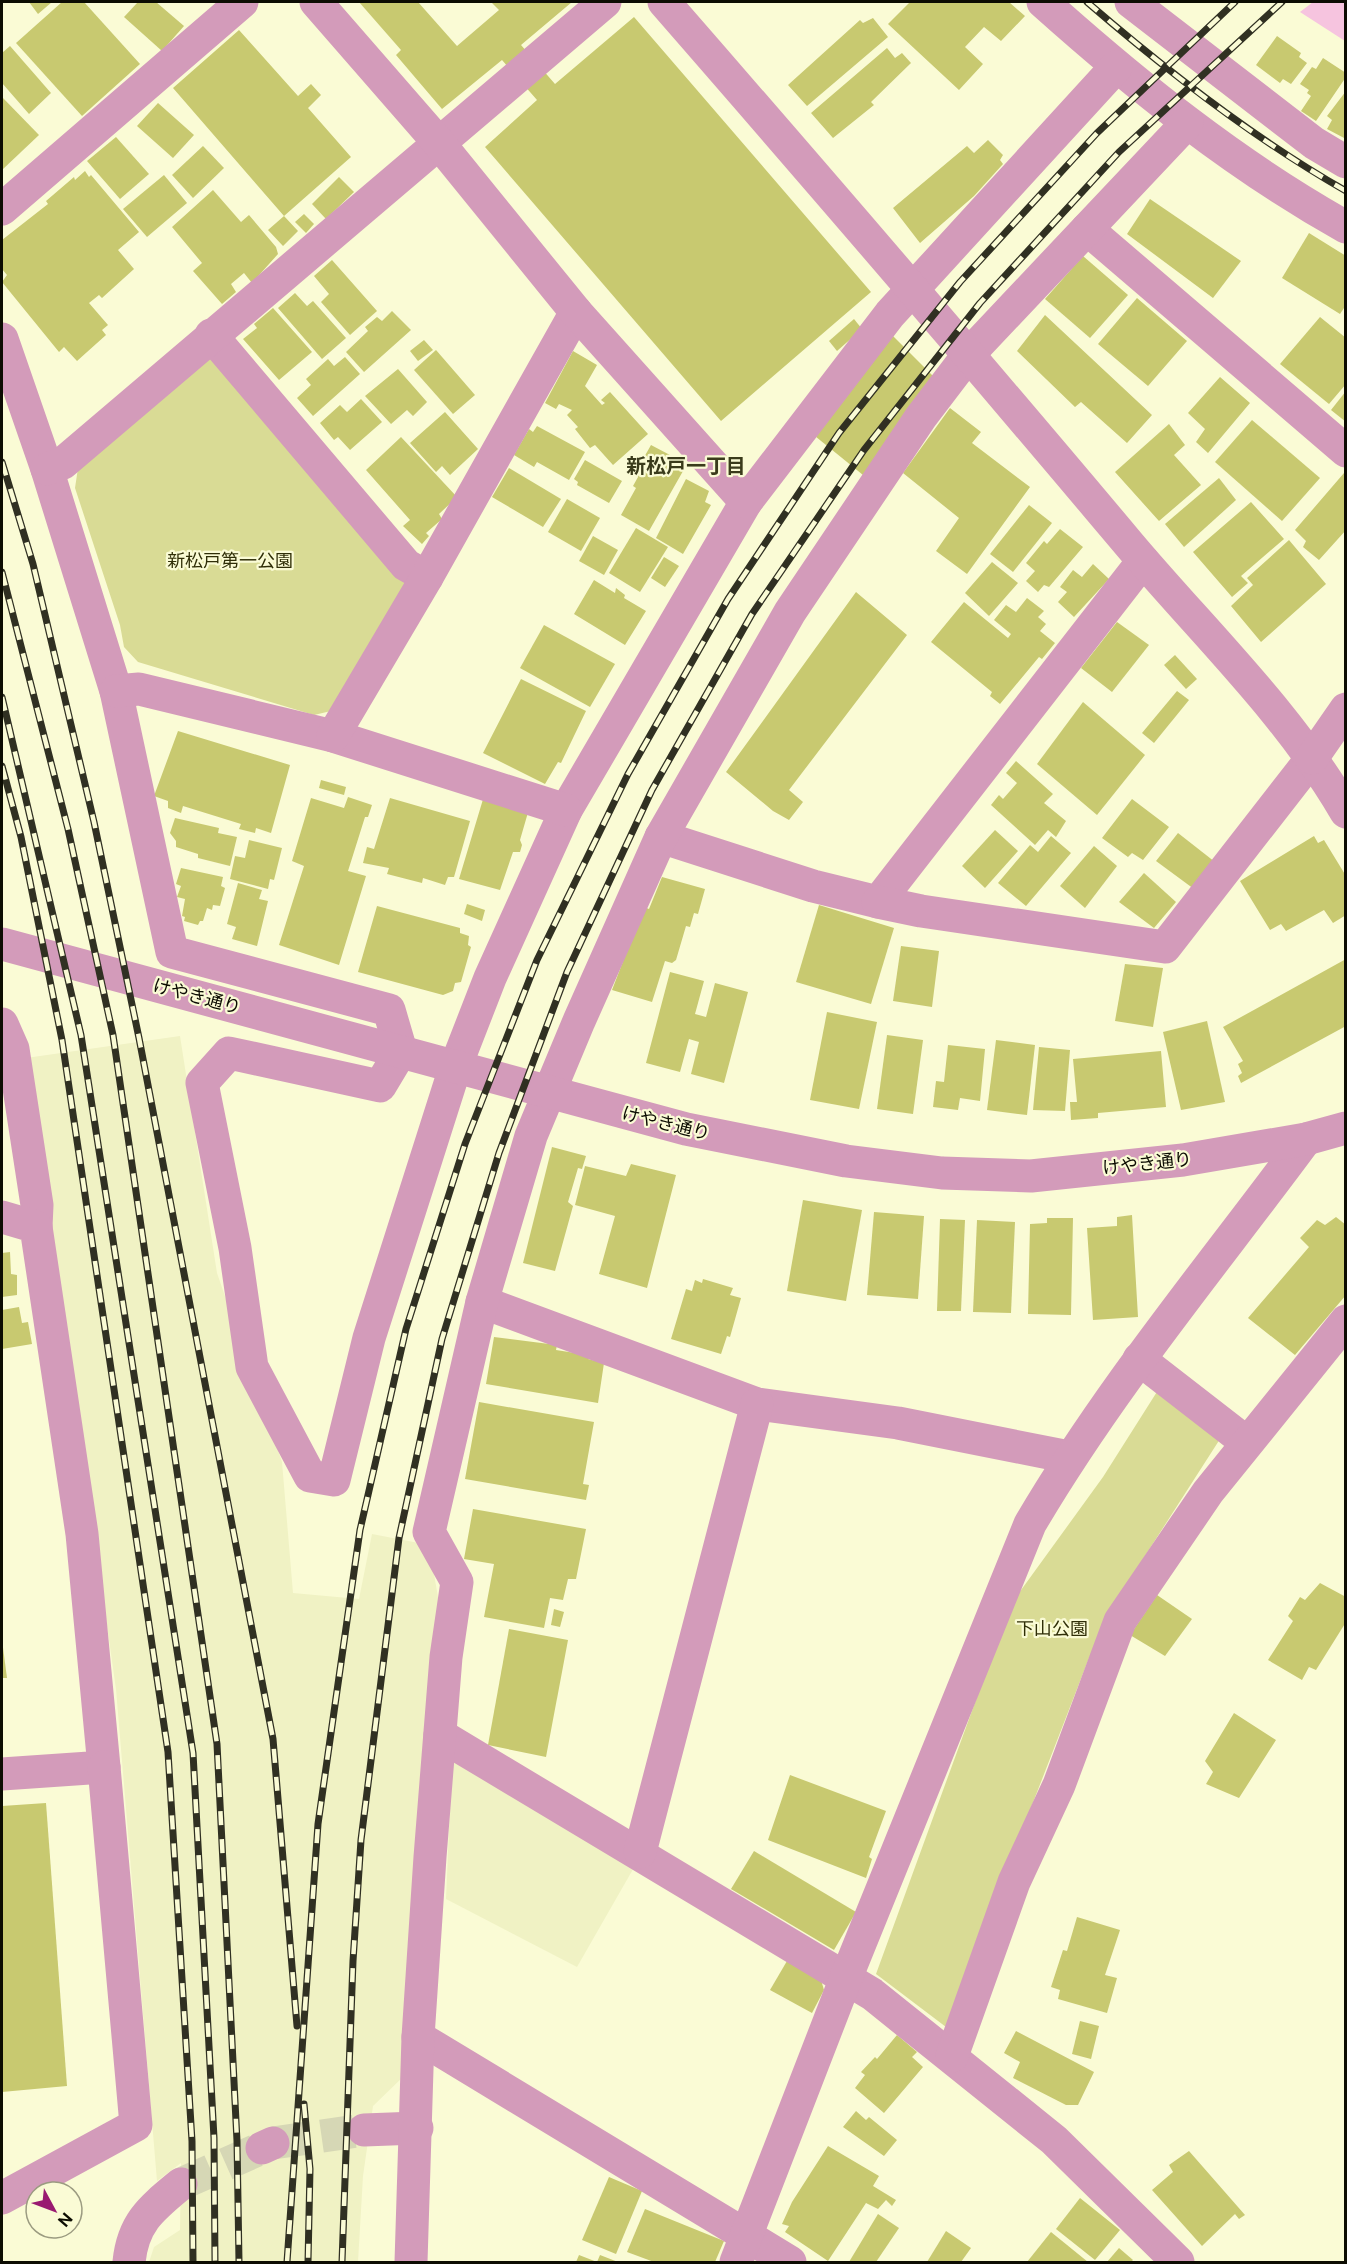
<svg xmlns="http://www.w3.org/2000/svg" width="1347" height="2264" viewBox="0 0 1347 2264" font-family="'Public Sans','Noto Sans JP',sans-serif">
<rect width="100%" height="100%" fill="#fafbd5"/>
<g fill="#f0f2c4">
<polygon points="180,1036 217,1273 282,1462 293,1593 359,1599 372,1534 429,1545 440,1609 404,2076 373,2106 363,2176 358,2262 149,2262 154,2247 180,2230 181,2163 157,2181 116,1689 26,1058"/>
<polygon points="452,1757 636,1864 577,1967 446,1899"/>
</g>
<g fill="#d9db95">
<polygon points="208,357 221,359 403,570 406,587 331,711 314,715 138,662 124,647 120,625 75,488 78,468"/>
<polygon points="1160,1387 1220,1439 1143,1559 1089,1658 946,2027 876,1974 1011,1604 1103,1477"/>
</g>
<polygon fill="#f6c4df" points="1313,2 1345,2 1345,41 1300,12"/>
<g fill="#c8c970">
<polygon points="29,2 52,2 38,14"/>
<polygon points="62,2 84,2 140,64 82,116 16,43"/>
<polygon points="138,2 156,2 184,26 162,51 124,17"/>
<polygon points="359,2 418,2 457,46 499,10 491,2 572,2 521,45 555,84 634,17 871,292 721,421 485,147 537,100 502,60 442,109 396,55 401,50"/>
<polygon points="910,2 1009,2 1025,16 1001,41 984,27 965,47 983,64 959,90 888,24"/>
<polygon points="873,18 888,37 807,106 788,85 860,20 863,23"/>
<polygon points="239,30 298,96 311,84 321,95 308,108 351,157 284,216 298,231 283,246 268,230 284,216 173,88"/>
<polygon points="1277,36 1301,53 1299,57 1307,63 1291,84 1283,79 1280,83 1256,65"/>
<polygon points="10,46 51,93 29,114 2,83 2,53"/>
<polygon points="887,48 895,58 902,53 911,63 871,102 874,105 833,138 811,113"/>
<polygon points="1323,58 1346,73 1346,77 1316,121 1301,111 1311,96 1307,93 1309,90 1300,84 1312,67 1316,69"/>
<polygon points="1346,91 1346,139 1327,129 1332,120 1327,116"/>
<polygon points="2,97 39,135 2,170"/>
<polygon points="158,103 194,135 173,158 137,126"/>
<polygon points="116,137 149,174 120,199 87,161"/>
<polygon points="988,140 1003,155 1000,160 1003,164 974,196 920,243 893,208 967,146 974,153"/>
<polygon points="203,146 224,168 193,198 172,175"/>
<polygon points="85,171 89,177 91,175 139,232 118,250 134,269 102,298 99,295 89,303 108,325 102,330 106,335 77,361 64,347 59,352 2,282 7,275 2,269 2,240 48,204 46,201 74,177 75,180"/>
<polygon points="164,175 187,203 147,237 123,209"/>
<polygon points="339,177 354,192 326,219 312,204"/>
<polygon points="213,190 241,222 249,215 276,247 278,254 252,283 244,273 231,284 236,292 222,304 193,271 202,263 172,227"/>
<polygon points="1150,199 1241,261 1213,298 1127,234"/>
<polygon points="304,214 314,224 306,233 295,222"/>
<polygon points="1309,233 1346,256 1346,305 1340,314 1282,278"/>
<polygon points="1083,256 1128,295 1090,338 1045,299"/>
<polygon points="332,260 377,311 350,335 321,302 329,294 314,276"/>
<polygon points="295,293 307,306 313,301 346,338 322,359 278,308"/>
<polygon points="1137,298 1187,341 1148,386 1098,344"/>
<polygon points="273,308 312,352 279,380 243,339 257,328 254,324"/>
<polygon points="392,311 411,330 364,372 346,352 368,331 365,327 377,317 382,321"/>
<polygon points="1045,315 1152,415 1127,443 1081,402 1075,407 1017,351"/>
<polygon points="1320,317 1346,338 1346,384 1329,404 1280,364"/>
<polygon points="854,319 862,329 837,351 829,341"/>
<polygon points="891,334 935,378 863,475 810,432"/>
<polygon points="424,340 433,350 418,361 410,351"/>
<polygon points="436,350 475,395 453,414 414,370"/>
<polygon points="573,351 597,365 585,386 602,405 605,403 601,400 610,392 648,434 613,465 595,445 590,448 575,429 578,427 567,415 572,410 559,404 556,409 545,403"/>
<polygon points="345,357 360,374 313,416 297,398 311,385 306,379 328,359 334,366"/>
<polygon points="398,369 427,402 413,416 407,410 391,424 365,396"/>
<polygon points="1220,377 1250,403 1208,453 1196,442 1205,429 1188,413"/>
<polygon points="1346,391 1346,422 1331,410"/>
<polygon points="361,399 382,422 350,450 338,437 334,440 320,423 340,405 347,412"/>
<polygon points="950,408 981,432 972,443 1030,487 967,574 936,551 959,518 903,473"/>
<polygon points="445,412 478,449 450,475 442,466 436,472 410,443"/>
<polygon points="1252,420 1320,478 1282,521 1215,462"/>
<polygon points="1169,424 1185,445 1174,455 1201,485 1159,521 1115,472"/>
<polygon points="537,426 585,452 569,480 537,462 534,467 514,455 529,429 533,432"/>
<polygon points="401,437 457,497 439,514 442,519 426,533 429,536 422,544 403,526 410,520 366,470"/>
<polygon points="651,445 687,464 649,531 621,515 636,488 633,486 638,477 634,475"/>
<polygon points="585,460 622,481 609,503 577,485 578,482 574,479"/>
<polygon points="509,468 561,499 543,527 492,497"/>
<polygon points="1344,473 1346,530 1319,560 1303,547 1306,541 1295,530"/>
<polygon points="1219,478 1236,500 1184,547 1165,524"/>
<polygon points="686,479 709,491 705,502 711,505 683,554 656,538"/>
<polygon points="567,499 600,518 581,551 548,532"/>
<polygon points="1251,502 1284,539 1241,576 1248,583 1232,597 1193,552"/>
<polygon points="1029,505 1052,523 1013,572 990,554"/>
<polygon points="636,528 668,547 640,592 609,573"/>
<polygon points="1060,529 1083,547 1049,587 1044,585 1038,592 1026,581 1035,571 1026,563 1044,541 1047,544"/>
<polygon points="593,536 618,550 604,575 579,561"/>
<polygon points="1289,540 1326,584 1261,642 1231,606 1253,585 1247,578"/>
<polygon points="664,557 679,566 665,587 651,578"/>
<polygon points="992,562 1018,583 989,616 965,593"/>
<polygon points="1093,564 1109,579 1074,617 1058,602 1067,592 1060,587 1073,570 1082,577"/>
<polygon points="594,580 615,593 616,588 625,595 624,598 646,611 625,645 574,614"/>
<polygon points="856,592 907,635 789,790 803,802 789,820 773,811 726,772"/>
<polygon points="1027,598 1044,611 1038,617 1046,624 1040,631 1055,643 1042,659 1039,657 1000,704 990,696 992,692 931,642 964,602 1008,638 1011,634 994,620 1006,605 1016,612"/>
<polygon points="1117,622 1149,645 1112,692 1081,668"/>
<polygon points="544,625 615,664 590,707 520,668"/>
<polygon points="1175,655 1197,679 1186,689 1164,665"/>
<polygon points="521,679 586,711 561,763 558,762 545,784 483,753"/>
<polygon points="1177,691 1189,700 1154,743 1142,733"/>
<polygon points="1083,702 1145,755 1097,815 1037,764"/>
<polygon points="178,731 290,765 271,833 256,828 255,833 239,829 241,824 183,806 181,813 168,808 168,801 154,796"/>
<polygon points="1016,761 1053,794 1044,803 1066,821 1056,837 1048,830 1035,845 991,805 999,795 1003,799 1017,783 1006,773"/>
<polygon points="321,780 346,787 344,795 319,788"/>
<polygon points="484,796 529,809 520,840 522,845 520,852 513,852 500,890 459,879"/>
<polygon points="348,797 372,805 368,817 365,817 348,871 366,876 339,965 279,945 304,866 292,861 311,798 344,808"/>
<polygon points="390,798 470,821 454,877 448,877 445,885 423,878 422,883 387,874 389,868 363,863 367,847 374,849"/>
<polygon points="1132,799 1169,827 1143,860 1132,853 1128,857 1102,838"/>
<polygon points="175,818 219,828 218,833 237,837 230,866 198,858 198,854 176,847 176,841 170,833"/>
<polygon points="995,830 1018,851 985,888 962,866"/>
<polygon points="1178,833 1215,862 1194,889 1156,861"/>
<polygon points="1051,836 1071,853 1026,906 998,883 1030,845 1038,852"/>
<polygon points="1314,836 1318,843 1324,840 1346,876 1346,915 1333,923 1324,910 1286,931 1281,924 1270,930 1240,881"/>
<polygon points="249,840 282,848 274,880 270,879 268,889 230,879 235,856 245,858"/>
<polygon points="1094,846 1117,866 1085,908 1060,886"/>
<polygon points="181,868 223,877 221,886 225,888 220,906 213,905 212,910 207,908 203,921 200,921 198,925 184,921 185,917 182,916 185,899 177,897 181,886 176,884"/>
<polygon points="1144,873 1176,902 1154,928 1119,902"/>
<polygon points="662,877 705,889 698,914 694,913 690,927 686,926 676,960 672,963 665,961 652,1002 612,990 644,907 649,909"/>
<polygon points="238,883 262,890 259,899 268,901 257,946 232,939 236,927 227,924"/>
<polygon points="467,904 485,910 482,921 464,914"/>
<polygon points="819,905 894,928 871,1004 796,982"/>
<polygon points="377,906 460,928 460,933 469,936 468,945 471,947 461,982 455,983 453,991 443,995 358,972"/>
<polygon points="901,946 939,951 932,1007 893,1001"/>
<polygon points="1346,959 1346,1026 1241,1083 1238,1076 1242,1073 1238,1064 1243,1061 1223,1027"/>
<polygon points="1125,964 1163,968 1153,1027 1115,1021"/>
<polygon points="670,972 704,981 695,1014 706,1017 715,983 748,992 724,1083 691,1074 699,1042 689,1039 680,1072 646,1063"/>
<polygon points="827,1012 877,1022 859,1109 810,1100"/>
<polygon points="1207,1021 1225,1102 1181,1110 1163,1032"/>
<polygon points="887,1035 923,1040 913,1114 877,1109"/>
<polygon points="996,1040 1035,1045 1027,1115 987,1110"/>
<polygon points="948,1045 985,1049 980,1101 960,1098 958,1110 933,1107 936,1081 944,1082"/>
<polygon points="1039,1047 1070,1050 1065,1111 1033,1110"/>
<polygon points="1161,1051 1166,1107 1098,1113 1098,1118 1071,1120 1070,1102 1077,1102 1073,1059"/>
<polygon points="552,1147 586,1156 582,1169 578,1168 568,1202 573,1206 555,1271 523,1263"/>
<polygon points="631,1164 676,1175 647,1288 599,1274 615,1216 575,1205 585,1166 626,1176"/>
<polygon points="803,1200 862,1210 846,1301 787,1291"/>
<polygon points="874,1212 924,1216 918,1299 867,1295"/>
<polygon points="1132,1215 1138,1317 1093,1320 1087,1228 1117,1226 1117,1217"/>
<polygon points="1336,1217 1346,1225 1346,1295 1295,1355 1248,1318 1309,1247 1300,1238 1317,1220 1325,1225"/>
<polygon points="1047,1218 1073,1218 1071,1315 1028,1314 1030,1224 1047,1223"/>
<polygon points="940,1219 965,1220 961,1311 937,1311"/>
<polygon points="977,1220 1015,1222 1011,1313 973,1312"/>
<polygon points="10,1252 11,1274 17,1275 17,1295 2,1297 2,1253"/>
<polygon points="703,1279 733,1288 730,1295 741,1298 730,1337 727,1336 721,1354 671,1339 686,1289 692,1291 695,1280 702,1283"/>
<polygon points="19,1307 22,1323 28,1322 32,1344 2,1349 2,1310"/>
<polygon points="494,1337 557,1345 556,1350 588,1355 588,1359 604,1363 598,1403 486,1384"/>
<polygon points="479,1402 594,1422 583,1484 589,1485 586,1500 465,1479"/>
<polygon points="473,1509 586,1529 576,1579 568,1579 563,1600 550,1598 544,1628 484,1617 494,1564 464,1559"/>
<polygon points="1320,1583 1346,1597 1346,1622 1316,1670 1309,1667 1302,1680 1268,1660 1293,1621 1288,1616 1300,1597 1305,1600"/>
<polygon points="1157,1595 1192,1619 1165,1656 1130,1635"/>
<polygon points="554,1609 564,1612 560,1627 551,1625"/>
<polygon points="509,1629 568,1640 546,1757 488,1745"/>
<polygon points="2,1640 7,1678 2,1678"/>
<polygon points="1234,1713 1276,1740 1239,1798 1206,1784 1213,1772 1205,1761"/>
<polygon points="790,1775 886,1811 869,1857 872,1859 866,1878 768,1840"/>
<polygon points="46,1803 67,2086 2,2092 2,1806"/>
<polygon points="754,1851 856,1912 834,1950 731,1889"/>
<polygon points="1077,1917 1120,1930 1105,1975 1117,1978 1107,2013 1058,1999 1060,1990 1051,1987 1063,1950 1067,1951"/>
<polygon points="787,1961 821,1980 824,1990 812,2013 770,1990"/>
<polygon points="1080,2021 1099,2026 1091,2059 1072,2054"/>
<polygon points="1016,2031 1094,2072 1078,2105 1066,2105 1013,2078 1020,2062 1004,2053"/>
<polygon points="897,2035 917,2052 912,2057 923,2067 884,2113 855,2088 865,2075 861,2072 875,2057 877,2059"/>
<polygon points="856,2111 866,2120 869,2117 897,2140 884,2156 843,2127"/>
<polygon points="828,2146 879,2176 873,2186 896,2200 892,2206 886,2200 878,2209 866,2203 828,2261 785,2232 789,2226 782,2224 792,2202"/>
<polygon points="1189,2151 1245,2215 1239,2219 1235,2214 1202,2246 1152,2190 1173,2172 1169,2165"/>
<polygon points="609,2177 642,2191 616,2254 582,2240"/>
<polygon points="1080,2198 1120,2230 1095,2260 1056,2229"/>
<polygon points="645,2209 724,2241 715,2262 654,2262 627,2252"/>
<polygon points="878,2214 899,2228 876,2262 849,2262"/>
<polygon points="946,2231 971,2248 961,2262 927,2262"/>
<polygon points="1051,2232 1088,2262 1027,2262"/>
<polygon points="1119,2248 1133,2260 1131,2262 1107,2262"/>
<polygon points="579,2255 597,2262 600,2255 618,2262 576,2262"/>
</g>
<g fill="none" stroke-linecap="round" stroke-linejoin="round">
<g stroke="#d6d7b5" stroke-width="33" stroke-dasharray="33 16" stroke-linecap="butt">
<polyline points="273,2143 364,2130"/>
<polyline points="181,2184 262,2148"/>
</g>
<g stroke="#d39bba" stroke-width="33">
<path d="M1043,2c94,84 192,163 303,225"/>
<polyline points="1131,2 1314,143 1346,162"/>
<polyline points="2,209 242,2"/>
<polyline points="1087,229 1346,451"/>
<polyline points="211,335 406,565 427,577"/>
<polyline points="2,339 47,469 116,691 172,952 389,1010 401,1051 380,1086 229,1053 202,1083 235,1248 252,1367 310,1476 334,1480 369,1338 455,1068 490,978 566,810 746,502 890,314 1116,67"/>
<polyline points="47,469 63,463 605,2"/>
<polyline points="116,691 139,689 333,736 566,810"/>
<polyline points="333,736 427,577 576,312"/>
<polyline points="661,837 813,886 878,902 1143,561"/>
<polyline points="878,902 921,911 1165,947 1312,758"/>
<polyline points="2,1024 13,1049 37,1205 36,1227"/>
<polyline points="2,1217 36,1227 82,1534 104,1767 2,1774"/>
<polyline points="482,1302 757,1404 898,1423 1069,1457"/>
<polyline points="1139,1359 1246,1442"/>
<polyline points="440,1735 872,1994 1054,2140 1178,2262"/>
<polyline points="640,1852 757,1404"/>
<polyline points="418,2037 790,2262"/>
<polyline points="952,2056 1014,1882 1059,1785 1120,1621 1208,1492 1346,1321"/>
<polyline points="364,2130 417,2128"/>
<polyline points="262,2148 273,2143"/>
<polyline points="2,2198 136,2125 104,1767"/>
<path d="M129,2262c4,-40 23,-54 52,-78"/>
<polyline points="411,2262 418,2037 430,1857 446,1657 457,1582 429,1532 482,1302 531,1136 579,1021 661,837 790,612 921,417 969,354 1187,123"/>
<path d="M736,2262l110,-284 184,-454c80,-136 182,-258 276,-385"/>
</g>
<g stroke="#d39bba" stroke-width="33">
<polyline points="316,2 438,142 576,312 746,502"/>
<path d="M664,2c156,179 311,359 464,541 74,88 160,169 218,269"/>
<polyline points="1312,758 1346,709"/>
<polyline points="2,944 686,1129 846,1161 942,1173 1031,1176 1183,1160 1306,1139 1346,1128"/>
</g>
<defs>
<g id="rail">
<path d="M1087,2c80,69 166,136 259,189"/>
<polyline points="2,462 33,564 94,822 139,1038 273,1739 297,2026"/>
<polyline points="2,572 68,829 113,1035 217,1744 237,2141 239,2262"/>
<polyline points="2,697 81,1035 193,1753 214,2138 215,2262"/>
<polyline points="2,766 21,837 62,1040 168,1752 192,2141 193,2262"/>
<polyline points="304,2104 310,2169 308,2262"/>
<polyline points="287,2262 318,1824 360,1530 406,1329 465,1144 537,960 628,774 728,599 839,433 960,282 1097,133 1235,2"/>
<polyline points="342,2262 353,1961 361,1840 399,1538 442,1339 499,1153 567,972 652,790 752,614 864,450 980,303 1119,152 1282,2"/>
</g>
</defs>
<use href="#rail" stroke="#303022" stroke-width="7"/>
<use href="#rail" stroke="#fafbd5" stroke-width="4.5" stroke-dasharray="14" stroke-linecap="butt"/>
</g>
<g text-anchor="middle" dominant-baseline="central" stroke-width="4.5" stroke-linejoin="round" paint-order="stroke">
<g font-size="18" fill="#2f2e07" stroke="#fafbd5">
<text x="230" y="560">新松戸第一公園</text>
<text x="1052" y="1628">下山公園</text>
</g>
<g font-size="18" fill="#0c0c02" stroke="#fafbd5">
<text transform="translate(197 996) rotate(15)">けやき通り</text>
<text transform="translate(666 1123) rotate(14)">けやき通り</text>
<text transform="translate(1147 1163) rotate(-6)">けやき通り</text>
</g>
<g font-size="20" font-weight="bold" fill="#3a3b1b" stroke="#fafbd5">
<text x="686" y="466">新松戸一丁目</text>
</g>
</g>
<rect width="1347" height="2264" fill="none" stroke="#0c0c02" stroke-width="6"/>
<g transform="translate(54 2210) rotate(131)"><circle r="28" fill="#fafbd5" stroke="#9b9b81" stroke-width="1.5"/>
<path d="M0-4.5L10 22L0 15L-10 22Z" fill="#991a71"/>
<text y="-9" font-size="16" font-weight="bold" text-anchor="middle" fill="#0c0c02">N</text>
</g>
</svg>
